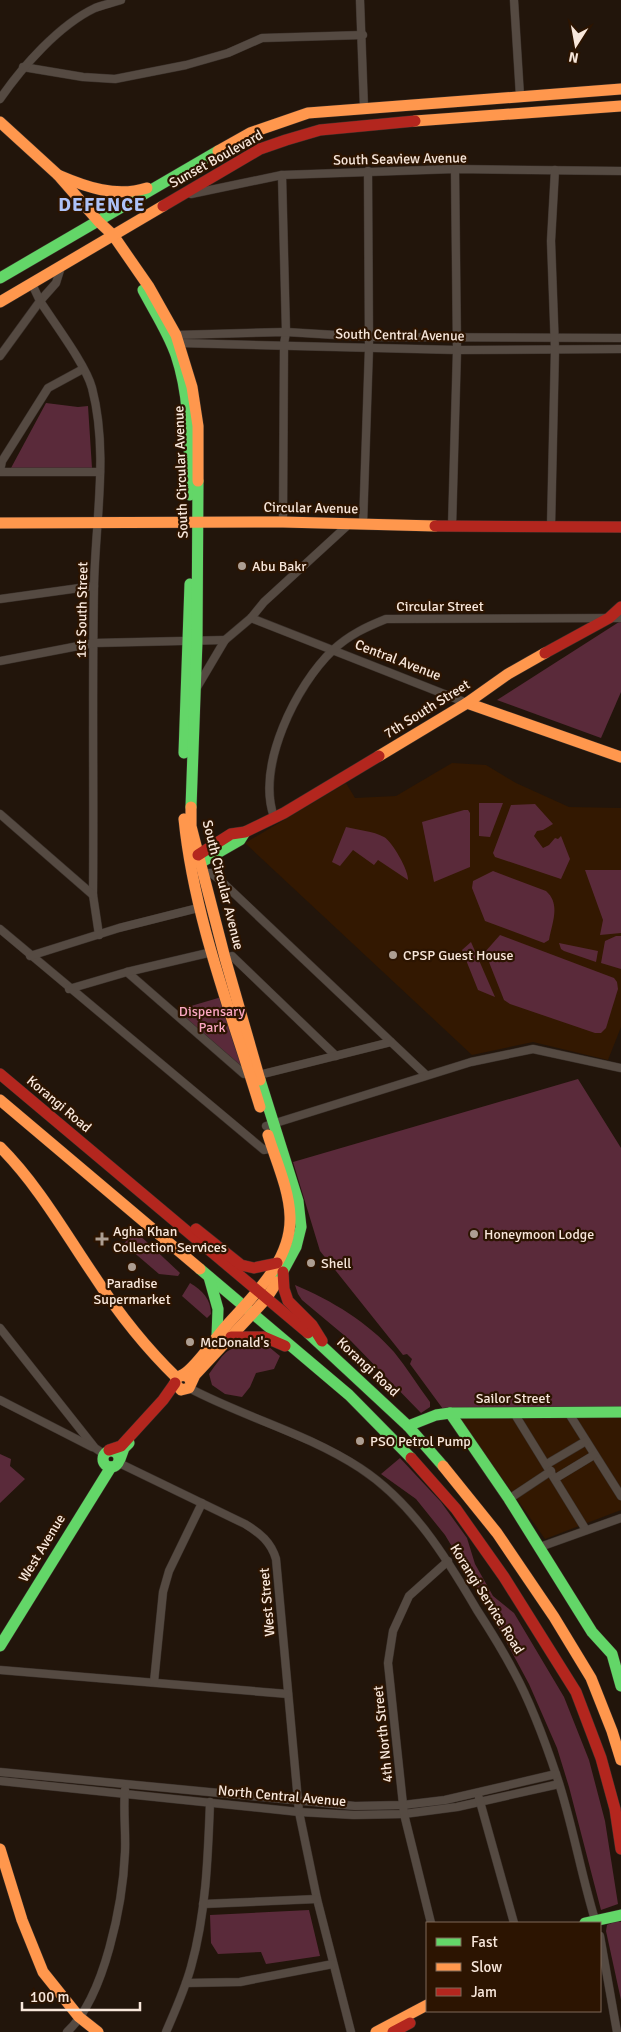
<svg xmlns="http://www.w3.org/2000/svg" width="621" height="2032" viewBox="0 0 621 2032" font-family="Signika,sans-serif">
<rect width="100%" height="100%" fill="#22150b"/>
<g fill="#331801">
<polygon points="452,763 486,765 516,783 569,807 621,808 621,1027 608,1060 533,1042 472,1055 245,843 346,783 355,798 396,796"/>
<polygon points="459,1417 621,1417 621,1510 545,1539"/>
</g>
<g fill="#5a2a3a">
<polygon points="46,403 78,407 88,406 92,468 11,468"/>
<polygon points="619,622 621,622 621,692 601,738 497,700"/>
<polygon points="479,803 503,803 490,837 479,836"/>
<polygon points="535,804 553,824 543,830 537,831 534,836 543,848 549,845 555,838 558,839 561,836 570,859 561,879 495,857 493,853 511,805"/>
<polygon points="464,810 468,810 470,813 470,867 434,882 422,822"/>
<path d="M346,827c12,3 27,4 38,10 8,4 25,34 24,43l-30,-20 -4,5 -21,-15 -13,16 -8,-4z"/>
<polygon points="585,870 621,870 621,933 600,935 603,920"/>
<path d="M493,871l53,20c15,13 6,32 3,49l-5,3 -59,-22 -13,-33 1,-7z"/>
<polygon points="500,935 614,978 617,982 618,989 606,1028 601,1033 595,1033 510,1004 504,1000 485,952"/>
<polygon points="616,936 621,936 621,969 601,963 605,941"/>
<polygon points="471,942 495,997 478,990 462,950"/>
<polygon points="559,943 598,951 596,962 564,951 561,949"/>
<polygon points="225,996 244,1073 174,1011"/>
<polygon points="578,1079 621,1148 621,1409 443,1409 410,1364 412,1359 407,1354 403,1355 320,1251 293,1162"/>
<polygon points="134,1230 180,1273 178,1276 159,1274 124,1244"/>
<path d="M190,1283c12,7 21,16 21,31l-4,4 -25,-22z"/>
<path d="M295,1285c36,15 74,38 99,67 13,16 24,34 36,50v5l-9,6 -70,-72 -49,-41 -4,-6z"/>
<path d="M257,1344l12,3 11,9 -6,13 -18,4 -6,14 -8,10 -17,-3 -13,-9 -3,-11c19,-26 16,-26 48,-30z"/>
<polygon points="0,1454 11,1459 10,1466 25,1479 0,1503"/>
<polygon points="400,1458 441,1502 467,1538 475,1564 493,1596 514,1613 564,1697 589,1760 605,1821 618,1904 601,1910 569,1787 557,1748 529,1684 481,1595 445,1535 416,1499 381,1474"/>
<polygon points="309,1910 320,1956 266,1964 261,1952 218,1954 211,1943 210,1915"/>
<polygon points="616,1921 621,1922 621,2000 606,1931 607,1925"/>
</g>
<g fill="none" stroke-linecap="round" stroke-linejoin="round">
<defs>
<g id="street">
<polyline points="360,0 364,108"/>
<polyline points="514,0 520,96"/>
<polyline points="23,67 83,77 115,79 186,65 228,53 262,38 363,35"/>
<path d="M0,99c22,-32 59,-74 95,-91 8,-3 17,-5 26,-8"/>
<polyline points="282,175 286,332 284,344 283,522"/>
<polyline points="191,194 282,175 455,169 621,171"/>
<path d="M61,267l-5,16 -16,18c14,22 46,64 52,87 17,65 3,134 2,200 -2,102 0,205 -1,307l6,40"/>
<polyline points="176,335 286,332 369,337 621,338"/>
<polyline points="179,343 457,350 621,349"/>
<polyline points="0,356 40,301 32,284"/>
<polyline points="0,471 2,461 48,388 83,369"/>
<polyline points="0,472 100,472"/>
<polyline points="363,525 369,348 368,171"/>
<polyline points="452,527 457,350 455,169"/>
<polyline points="551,527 555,349 551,241 555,170"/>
<polyline points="0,599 94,586"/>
<polyline points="251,618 467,703"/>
<polyline points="0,661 94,643 225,640"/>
<polyline points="196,689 225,640 251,618 264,602 348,525"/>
<polyline points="0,814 93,895"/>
<path d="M274,817c-18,-51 22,-132 59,-167 16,-15 33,-23 53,-31l235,-1"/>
<polyline points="202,873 211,873 220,880 426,1075"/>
<polyline points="0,929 264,1150 272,1148"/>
<polyline points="30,956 119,928 198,908"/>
<polyline points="225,958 232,956 336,1056"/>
<polyline points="127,972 244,1074 250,1072"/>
<polyline points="69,989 127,972 212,952"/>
<polyline points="259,1075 391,1042"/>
<polyline points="266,1126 471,1062 533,1049 621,1068"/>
<polyline points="0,1328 95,1448 104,1454"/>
<path d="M189,1388c57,30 117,45 171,80 52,34 86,89 117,142 13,20 26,41 37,62 18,33 31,69 43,105 16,48 24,98 39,146"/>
<polyline points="0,1400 92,1447"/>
<polyline points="568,1412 621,1496"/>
<polyline points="514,1413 586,1530"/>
<path d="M119,1463l126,61c15,9 26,18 31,35l23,253 18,87 34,133"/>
<polyline points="547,1464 586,1441"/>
<polyline points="556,1478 594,1455"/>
<polyline points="509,1499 551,1471"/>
<polyline points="540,1547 621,1518"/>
<polyline points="0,1670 288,1694"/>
<polyline points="154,1682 163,1592 169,1571 202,1503"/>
<polyline points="0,1772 355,1806 403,1805 445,1800 556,1774"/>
<polyline points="0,1781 299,1812 354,1815 404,1814 457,1807 559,1784"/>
<polyline points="479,1798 514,1923"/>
<polyline points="203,1904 317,1899"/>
<polyline points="431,1923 404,1814 388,1663 393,1631 409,1596 448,1561"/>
<polyline points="600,1936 617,2032"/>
<polyline points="186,1983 240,1982 333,1964"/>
<path d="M67,2032c38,-35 56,-130 58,-180 1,-20 -2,-41 0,-62"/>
<path d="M166,2032c9,-21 19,-43 25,-65 15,-53 17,-110 19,-165"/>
</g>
<g id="fast">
<polyline points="0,278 218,151"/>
<path d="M143,290c11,21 25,42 33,65 15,44 13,93 14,140"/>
<polyline points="184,753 190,584"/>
<polyline points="191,807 197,641 198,481"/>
<polyline points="200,863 240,840 245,832"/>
<polyline points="260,1080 298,1201 301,1227 296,1247 277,1282"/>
<polyline points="200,1269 349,1395 411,1458"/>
<polyline points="209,1277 218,1309 217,1336"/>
<polyline points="308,1333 408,1426 443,1466"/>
<polyline points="450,1413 509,1499 592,1632 612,1654 621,1686"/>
<polyline points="408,1426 436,1415 450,1413 621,1412"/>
<circle cx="111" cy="1459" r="8"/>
<polyline points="120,1459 124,1448 129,1443"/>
<polyline points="0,1646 111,1467"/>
<polyline points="585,1923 621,1915"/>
</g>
<g id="slow">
<polyline points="415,121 621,106"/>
<polyline points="0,122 58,175 99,222 113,235 149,287 176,335 192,387 198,426 198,481"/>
<polyline points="218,151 250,133 308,113 621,89"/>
<path d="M58,175c28,12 58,23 89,13"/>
<polyline points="0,302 163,206"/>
<polyline points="0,523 283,522 435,526"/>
<polyline points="467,703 621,757"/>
<polyline points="379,756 467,703 508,674 545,653"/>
<polyline points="191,807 191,826 225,958 260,1080"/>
<path d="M184,819c10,99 47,193 76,288"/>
<polyline points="0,1100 200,1269"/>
<path d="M0,1147c38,38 65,86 95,130 24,37 50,70 82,101"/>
<path d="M184,1374c14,-9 30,-35 43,-49 27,-30 65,-65 63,-109 -1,-27 -14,-55 -22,-81"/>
<polyline points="191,1383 189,1377 182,1375 177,1378 175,1383 181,1390 189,1388 195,1375 266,1299 277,1282"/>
<polyline points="443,1466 497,1533 554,1617 591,1678 612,1731 621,1760"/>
<polyline points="0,1849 22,1920 43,1972 79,2017 98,2032"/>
<polyline points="376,2032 427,2005"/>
</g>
<g id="jam">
<polyline points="163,206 260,149 286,140 320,130 415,121"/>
<polyline points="435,526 621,527"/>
<polyline points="545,653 609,618 621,607"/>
<polyline points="198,855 231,834 245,832 284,813 379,756"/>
<polyline points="0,1074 308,1333"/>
<polyline points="196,1229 241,1265 254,1268 277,1263"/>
<polyline points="283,1272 284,1289 288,1301 312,1325 322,1341"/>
<polyline points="231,1337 264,1337 285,1346"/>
<polyline points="109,1450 121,1446 163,1400 175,1383"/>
<polyline points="411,1458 456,1509 504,1577 576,1692 601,1758 615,1809 621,1849"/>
<polyline points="393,2032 410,2023"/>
</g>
</defs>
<use href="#street" stroke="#3a302a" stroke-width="9"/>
<use href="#fast" stroke="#3a302a" stroke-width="12"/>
<use href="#slow" stroke="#3a302a" stroke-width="12"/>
<use href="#jam" stroke="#3a302a" stroke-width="12"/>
<use href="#street" stroke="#554a42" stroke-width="8"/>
<use href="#fast" stroke="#63d668" stroke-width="11"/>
<use href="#slow" stroke="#ff974d" stroke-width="11"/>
<use href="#jam" stroke="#b3261e" stroke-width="11"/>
</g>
<g fill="#ad9e92" stroke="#2c1401" stroke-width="2">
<circle cx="242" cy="566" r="5"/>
<circle cx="393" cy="955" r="5"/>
<circle cx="474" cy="1234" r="5"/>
<path d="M99.5 1231.5h5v5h5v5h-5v5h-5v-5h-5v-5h5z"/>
<circle cx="311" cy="1263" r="5"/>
<circle cx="132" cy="1267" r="5"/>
<circle cx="190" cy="1342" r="5"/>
<circle cx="360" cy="1441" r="5"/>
</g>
<g text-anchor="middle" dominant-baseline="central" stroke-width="4.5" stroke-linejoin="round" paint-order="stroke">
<g font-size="14" fill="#f8e7db" stroke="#2c1401">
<text transform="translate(216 159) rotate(-29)">Sunset Boulevard</text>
<text transform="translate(400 159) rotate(-1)">South Seaview Avenue</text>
<text transform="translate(400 335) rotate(1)">South Central Avenue</text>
<text transform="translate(181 472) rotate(-92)">South Circular Avenue</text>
<text transform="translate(311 508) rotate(1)">Circular Avenue</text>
<text x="440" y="606">Circular Street</text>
<text transform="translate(82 610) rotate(-89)">1st South Street</text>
<text transform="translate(398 660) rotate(21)">Central Avenue</text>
<text transform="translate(427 709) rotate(-32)">7th South Street</text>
<text transform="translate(223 885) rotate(76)">South Circular Avenue</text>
<text transform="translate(59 1104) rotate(40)">Korangi Road</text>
<text transform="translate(368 1367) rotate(43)">Korangi Road</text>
<text x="513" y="1398">Sailor Street</text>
<text transform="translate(42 1548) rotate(-59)">West Avenue</text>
<text transform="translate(487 1599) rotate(58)">Korangi Service Road</text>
<text transform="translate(267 1602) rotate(-95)">West Street</text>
<text transform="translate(383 1734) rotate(-96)">4th North Street</text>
<text transform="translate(282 1796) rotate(5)">North Central Avenue</text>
</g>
<g font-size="14" fill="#f8e7db" stroke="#2c1401" text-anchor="start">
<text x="252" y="566">Abu Bakr</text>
<text x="403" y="955">CPSP Guest House</text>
<text x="113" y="1231">Agha Khan<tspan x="113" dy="16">Collection Services</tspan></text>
<text x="484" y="1234">Honeymoon Lodge</text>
<text x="321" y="1263">Shell</text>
<text x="132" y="1283" text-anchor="middle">Paradise<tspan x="132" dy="16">Supermarket</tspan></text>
<text x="200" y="1342">McDonald's</text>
<text x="370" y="1441">PSO Petrol Pump</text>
</g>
<g font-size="14" fill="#faa6c1" stroke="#2c1401">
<text x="212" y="1011">Dispensary<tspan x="212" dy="16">Park</tspan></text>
</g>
<g font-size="19" font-weight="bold" letter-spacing="1" fill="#adc2f8" stroke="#2c1401">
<text x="102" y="205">DEFENCE</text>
</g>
</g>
<rect x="426" y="1922" width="175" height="90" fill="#2c1401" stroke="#7e6858"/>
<rect x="436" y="1938" width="25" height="8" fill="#63d668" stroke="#7e6858"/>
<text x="471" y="1947" font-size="15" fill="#f8e7db">Fast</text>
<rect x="436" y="1963" width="25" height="8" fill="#ff974d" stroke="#7e6858"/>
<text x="471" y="1972" font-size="15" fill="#f8e7db">Slow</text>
<rect x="436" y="1988" width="25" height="8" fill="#b3261e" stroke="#7e6858"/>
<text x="471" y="1997" font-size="15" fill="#f8e7db">Jam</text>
<g transform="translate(576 45) rotate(191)" stroke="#2c1401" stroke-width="4" paint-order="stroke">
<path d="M0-4L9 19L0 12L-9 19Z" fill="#f8e7db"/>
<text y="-8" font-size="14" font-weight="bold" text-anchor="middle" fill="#f8e7db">N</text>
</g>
<path d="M22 2002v8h118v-8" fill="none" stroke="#f8e7db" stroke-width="2.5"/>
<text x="30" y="2002" font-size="15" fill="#f8e7db" stroke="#2c1401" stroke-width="4" paint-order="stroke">100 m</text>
</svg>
